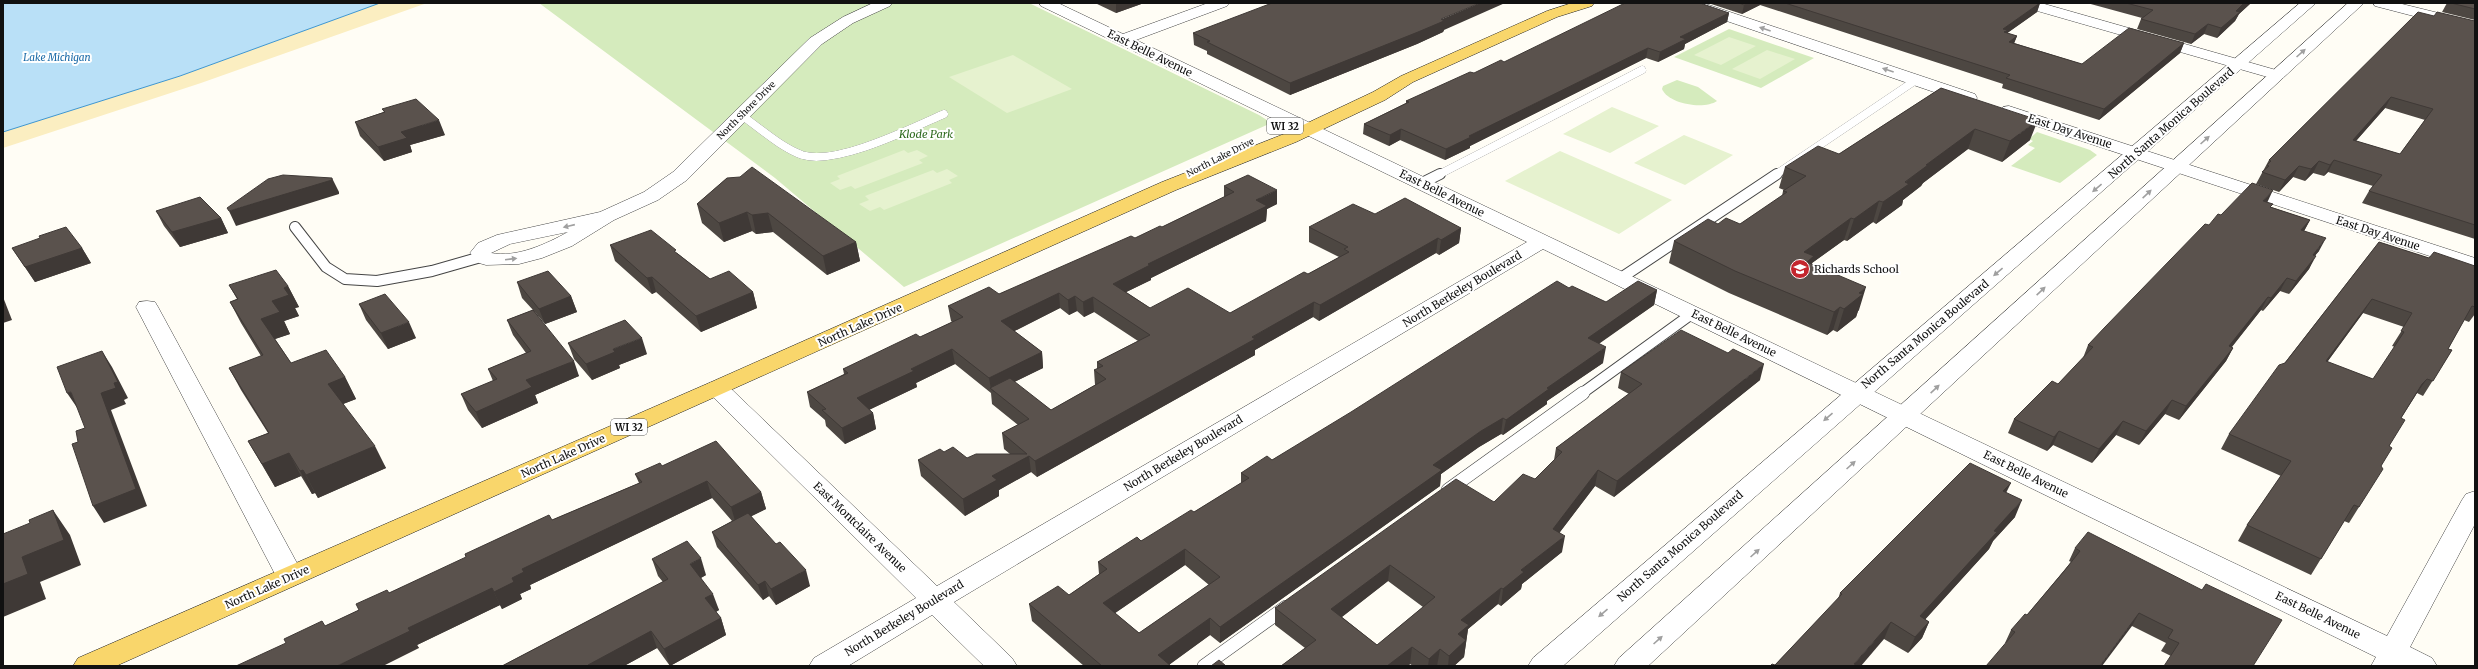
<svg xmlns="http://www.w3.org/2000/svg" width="2478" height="669" viewBox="0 0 2478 669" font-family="Merriweather,serif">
<rect width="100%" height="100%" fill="#fffdf5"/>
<g fill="#d5ebbd">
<polygon points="539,3 1029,3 1259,115 1270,122 1269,124 904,287 775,178"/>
<polygon points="1729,29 1814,58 1761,88 1674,57"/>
<path d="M1677,80l21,7 19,14c-13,9 -49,3 -55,-12l1,-3z"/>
<polygon points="2037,132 2090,150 2097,155 2060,183 2011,166 2035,148 2028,145 2033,141 2029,139"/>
</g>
<polygon fill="#fbeec1" points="380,3 427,3 201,83 3,148 3,132 180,76"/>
<g fill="#e6f2cf">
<polygon points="1729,37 1756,46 1721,65 1694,55"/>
<polygon points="1767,50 1795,59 1760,79 1732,69"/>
<polygon points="1013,55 1072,89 1007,113 949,77"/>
<polygon points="1612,107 1659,126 1610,153 1563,134"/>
<polygon points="1684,135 1733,155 1685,185 1634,163"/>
<polygon points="904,150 908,153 917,150 928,156 919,160 923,163 855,189 851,186 840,190 830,183 840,179 837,176"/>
<polygon points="1560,151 1672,200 1619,234 1505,181"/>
<polygon points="947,169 958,176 949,180 952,183 884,210 880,207 870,211 859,204 869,200 865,196 933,170 937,173"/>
</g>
<polygon fill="#b9e0f7" stroke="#3f96cf" points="3,3 380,3 180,76 3,132"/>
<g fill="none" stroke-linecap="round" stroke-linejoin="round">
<defs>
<g id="service-far2">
<path d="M741,115c19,13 39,32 61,40 34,11 110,-27 142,-41"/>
<polyline points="1438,175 1642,70"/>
<polyline points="1775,175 1916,80"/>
</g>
<g id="service-far1">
<polyline points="1422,183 1440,174"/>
<polyline points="295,227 326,267 345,279 377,281 432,271 481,257"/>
<polyline points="1621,278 1777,174"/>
<polyline points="1581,394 1693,313"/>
</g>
<g id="service">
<polyline points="1448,490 1583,393"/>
<polyline points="1204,666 1286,607"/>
</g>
<g id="minor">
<path d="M873,3h19l-2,3 -37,17 -31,21 -135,136 -29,20 -44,20 -42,26 -30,12 -23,6 -33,1 -7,-2 -9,-10 8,-10 19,-8 103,-23 44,-20 29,-20 137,-134 33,-21zM568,232c-22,12 -51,26 -77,21l19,-9z"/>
<polygon points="1039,3 1058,3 1123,34 1208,3 1229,3 1227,6 1136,40 2387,636 2462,500 2466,494 2475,491 2475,524 2410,647 2432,658 2437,666 2371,666 2376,657 1543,249 954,602 1012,658 1017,666 984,666 932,615 848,666 809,666 814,658 916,598 709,393 705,388 709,383 717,381 725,383 937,586 1527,242 1041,6"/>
<polygon points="1681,3 1703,3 1975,94 1977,98 1975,102 1963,102 1683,6"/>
<polygon points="2018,3 2041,3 2283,72 2285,75 2283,78 2271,78 2020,6"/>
<polygon points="2373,3 2398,3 2475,22 2475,32 2375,6"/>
<polygon points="2009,106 2475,258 2475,271 2003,115 2000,111 2003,107"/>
<polygon points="147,301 155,302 158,307 304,576 300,583 290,586 280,583 276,576 136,307 139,302"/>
</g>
<g id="tertiary">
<polygon points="2300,3 2316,3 1563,666 1528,666 1533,658"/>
<polygon points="2348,3 2364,3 1648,666 1614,666 1619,658"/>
</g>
<polygon id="primary" points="1572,3 1594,3 1592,6 1557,17 1413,82 1385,100 1296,142 1176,190 116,666 73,666 78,658 709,383 1162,182 1284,134 1373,92 1401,76 1547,11"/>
</defs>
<use href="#service-far2" stroke="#444" stroke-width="8"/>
<use href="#service-far1" stroke="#444" stroke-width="12"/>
<use href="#service" stroke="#444" stroke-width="14"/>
<use href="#minor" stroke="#444" stroke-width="1"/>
<use href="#tertiary" stroke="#444" stroke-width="1"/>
<use href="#primary" stroke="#222" stroke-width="1"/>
<use href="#service-far2" stroke="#fff" stroke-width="8"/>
<use href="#service-far1" stroke="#fff" stroke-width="10"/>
<use href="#service" stroke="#fff" stroke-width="13"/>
<use href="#minor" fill="#fff" fill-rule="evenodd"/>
<use href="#tertiary" fill="#fff" fill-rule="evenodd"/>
<use href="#primary" fill="#f9d66b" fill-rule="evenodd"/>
</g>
<g fill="#4d4742" fill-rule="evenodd">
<polygon points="1095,3 1144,3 1116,13"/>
<polygon points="1708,3 2040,3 2037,12 2007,33 2017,36 2014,43 2082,64 2184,43 2180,53 2099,120 2002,88 2003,84 1760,5 1742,14"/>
<polygon points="2087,3 2251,3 2239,14 2235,21 2217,38 2204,34 2191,44 2137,29 2141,19 2142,18"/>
<polygon points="2447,3 2475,3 2475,20 2442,12"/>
<polygon points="1729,13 1727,22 1685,44 1684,49 1658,62 1646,58 1470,146 1470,148 1445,160 1400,140 1389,146 1363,134 1364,124 1406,103 1406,101 1504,62"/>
<path d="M2434,16l41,5v218l-113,-36 7,-12 4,-5 -45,-14 -4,4 -11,-3 -8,8 -12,-4 -14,15 -23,-8 13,-24zM2385,108l40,12 -25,34 -44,-13z"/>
<polygon points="1444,30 1443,32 1417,44 1290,95 1207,54 1207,51 1194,45 1193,33"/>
<polygon points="1941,88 2030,140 2002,162 1968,149 1923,183 1921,186 1903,200 1902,205 1876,224 1873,222 1847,241 1844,240 1812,263 1812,264 1859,310 1858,311 1856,317 1837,332 1833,330 1827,335 1729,293 1669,263 1674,241 1718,224 1740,224 1782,196 1783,191 1784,190 1779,188 1785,167 1839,154"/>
<polygon points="382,109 445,135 410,145 412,152 384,161 360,136 355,122 384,112"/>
<polygon points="727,178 856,242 860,261 827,275 773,232 756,234 752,231 724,242 702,223 697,204"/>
<path d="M1224,186l53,18 -10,5 -1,12 -115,57v2l-25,12 24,16 80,5 78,-39 31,-17 -30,-15v-15l66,-13 86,14 -2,15 -20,12 -3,-2 -117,68 -6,-4 -58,33v5l-218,122 -6,-5 -32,18v6l-34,20 -44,-40 -3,-16 26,-8 23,6 43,-4 -6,-5 -2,-16 16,-8 -26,-21 -1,-11 -36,-29 -39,19 1,4 -48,23 4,3 3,16 -31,15 -19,-18 -1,-6 -15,-13 -3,-15 37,-18 -1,-5 77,-32 32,-15 -1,-1 -3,-15 51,-12 163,-67 62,-30zM1060,308l9,7 8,-4 7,6 10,-5 44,29 -41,21v7l-3,1 1,15 -44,25 -37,-28 29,-14 -1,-16 -28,-21z"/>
<polygon points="2267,202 2271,207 2310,220 2304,231 2319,251 2315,255 2309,269 2289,294 2280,291 2263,311 2261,310 2232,347 2233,348 2226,361 2179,420 2165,414 2139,445 2116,435 2092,463 2053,445 2047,451 2008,433 2014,419 2058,384 2083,358 2088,345 2209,225 2221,215"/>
<polygon points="156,211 221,218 228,233 180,247 164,226"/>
<path d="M2379,242l50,16 46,8v48l-6,8 -5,-2 -16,29 4,1 -29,46 -6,-3 -3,5 -13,20 -20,48 -22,41 -10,16 -5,-2 -33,54 -73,-34 9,-16 34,-49 -60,-27 8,-15zM2363,313l41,14 -12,19 3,1 -22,32 -46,-17z"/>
<polygon points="610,245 677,253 710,279 753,292 757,308 701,332 656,292 652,294 615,261"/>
<polygon points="12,248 82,248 91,263 35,282"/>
<polygon points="517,282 571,296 577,312 545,324 534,311 579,376 535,395 538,403 482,428 468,410 461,394 493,381 488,369 526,353 513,335 507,320 533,310 522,298"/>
<polygon points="229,285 288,286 299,307 295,308 299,316 284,321 290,334 275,339 291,363 345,377 356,399 343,404 386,468 318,498 315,493 312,494 301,476 275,487 248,441 268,433 241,390 229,368 261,356 241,323 230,302 237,299"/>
<path d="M1569,288l37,14 51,-12 -3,15 -55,38 4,20 -56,38v3l-44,31 -2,-1 -22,13 -38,27 -1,12 -220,157 -10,-8 -41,30 2,1h-87l-52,-45 -3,-17 40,-9 30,-21 -1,-12 43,-21 53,-29 47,-29v-10l31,-13zM1185,565l24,20 -70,48 -24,-20z"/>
<polygon points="359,304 416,338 388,349 366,320"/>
<polygon points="568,343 647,354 619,365 620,368 592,380 574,359"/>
<path d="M1621,372l139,8 -146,117 -19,-11 -35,46 2,20 -40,32 -1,5 -20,17 -3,-2 -30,25 -4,28 -10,9h-41l-3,-2 -2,2h-127l24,-18 -30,-23v-17l219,-106 41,-23 19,-19 2,-12 73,-54 -11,-6zM1388,581l35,26 -46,38 -35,-28z"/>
<polygon points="662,466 761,492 766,509 751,516 810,586 776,605 769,596 763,600 717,547 712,532 732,521 712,498 530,585 531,589 520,594 522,599 502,609 500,605 417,645 419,648 325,626 359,610 389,593 552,520 639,483 635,474"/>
<polygon points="2006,493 2015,517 1993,541 1989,549 1925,619 1929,622 1922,638 1908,653 1884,639 1775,665 1838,599 1840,593"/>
<polygon points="2075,548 2202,590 2282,620 2171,656 2161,651 2166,643 2132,626 2005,643 2011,630 2027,615 2071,562 2069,561"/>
<polygon points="652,559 706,575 701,578 719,610 716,612 721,618 726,635 670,666 657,648 624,666 502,666 663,582 658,576"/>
</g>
<g fill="#3f3936">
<polygon points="1116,3 1144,3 1116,13"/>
<polygon points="1480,3 1505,3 1444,30 1443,32 1417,44 1290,95 1290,83"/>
<polygon points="1748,3 1761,3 1760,5 1742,14 1744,5"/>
<polygon points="2040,3 2037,12 2006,34 2004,40 2003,29"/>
<polygon points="2244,3 2251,3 2239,14 2235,21 2217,38 2221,28 2236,11"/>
<polygon points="1729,13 1727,22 1685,44 1684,49 1658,62 1660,52 1680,37"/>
<polygon points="2208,24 2204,34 2191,44 2195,34"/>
<polygon points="2017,36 2013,46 2009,42"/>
<polygon points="2184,43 2180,53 2099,120 2104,109"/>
<polygon points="1648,48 1646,58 1470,146 1470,148 1445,160 1446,149 1469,136"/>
<polygon points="2391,97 2385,108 2347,151 2353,140"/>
<polygon points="439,120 445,135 410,145 412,152 384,161 378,147 401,132"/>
<polygon points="2038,120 2030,140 2002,162 2010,141"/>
<polygon points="1401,129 1400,140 1389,146 1390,135"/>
<polygon points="1975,129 1968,149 1923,183 1921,186 1903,200 1902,205 1876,224 1883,202 1926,165"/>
<polygon points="2334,160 2328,172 2324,176 2330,165"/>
<polygon points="2319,161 2313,173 2305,181 2311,169"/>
<polygon points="2299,166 2293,177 2279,192 2285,180"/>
<polygon points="332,178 339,192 339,194 236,226 229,211"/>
<polygon points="1277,190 1277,204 1267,209 1266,221 1151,278 1151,280 1114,298 1113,284 1148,264 1256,200"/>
<polygon points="2273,190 2267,203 2263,201"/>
<polygon points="1879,201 1873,222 1847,241 1854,219"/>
<polygon points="747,212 752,231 724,242 719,223"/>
<polygon points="768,213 773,232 756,234 752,215"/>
<polygon points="221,218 228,233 180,247 172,232"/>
<polygon points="1851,218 1844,240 1812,263 1808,278 1804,252"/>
<polygon points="2310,220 2303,233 2301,230"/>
<polygon points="1461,228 1459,243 1439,255 1441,240"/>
<polygon points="1438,238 1436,253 1319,321 1320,305"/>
<polygon points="2326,238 2319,251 2305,268 2313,255"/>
<polygon points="856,242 860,261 827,275 823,256"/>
<polygon points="82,248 91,263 35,282 25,267"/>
<polygon points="2316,256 2309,269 2289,294 2296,281"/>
<polygon points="652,277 656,292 652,294 647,278"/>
<polygon points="2287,278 2280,291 2263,311 2271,298"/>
<polygon points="288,286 299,307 295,308 299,316 284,321 290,334 272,340 261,319 272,301 284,288"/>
<polygon points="1866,287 1859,310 1858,311 1856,317 1837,332 1844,309 1859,293"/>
<polygon points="1657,290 1654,305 1586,353 1588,338"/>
<polygon points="753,292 757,308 701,332 696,316"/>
<polygon points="1059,293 1060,308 1003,337 1001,321"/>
<polygon points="571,296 577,312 545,324 539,309"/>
<polygon points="1075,296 1077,311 1069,315 1068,300"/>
<polygon points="3,297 12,320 3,323"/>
<polygon points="1093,297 1094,312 1084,317 1083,302"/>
<polygon points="2268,297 2261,310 2221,360 2229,346"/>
<polygon points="2372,299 2363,313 2317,376 2326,361"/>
<polygon points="1314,302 1313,317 1255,350 1255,355 1037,477 1035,461"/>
<polygon points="1840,307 1833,330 1827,335 1834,312"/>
<polygon points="409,322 416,338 388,349 381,333"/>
<polygon points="642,338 647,354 619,365 620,368 592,380 586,364 613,349"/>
<polygon points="1606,347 1603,363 1547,401 1547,404 1503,435 1506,420 1547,388"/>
<polygon points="2233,348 2226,361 2179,420 2186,406"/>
<polygon points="952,349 955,364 916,383 917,387 860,414 857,398 911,369"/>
<polygon points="102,351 112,367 128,398 124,400 126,404 111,410 147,506 104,523 93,506 101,393 114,383"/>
<polygon points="1042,352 1043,368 994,392 991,389 989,378"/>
<polygon points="574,361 579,376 535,395 538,403 482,428 476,412 526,380"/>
<polygon points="1764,364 1760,380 1614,497 1617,481"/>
<polygon points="345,377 356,399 338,406 328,384"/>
<polygon points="2427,379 2417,393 2412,399 2422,384"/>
<polygon points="71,392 78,409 67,393"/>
<polygon points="2172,400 2165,414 2139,445 2146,431"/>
<polygon points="873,413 876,429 845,444 842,428"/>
<polygon points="1503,418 1501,434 1479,447 1441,474 1440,486 1220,643 1220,627 1433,465 1481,431"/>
<polygon points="2123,421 2116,435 2092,463 2099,449"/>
<polygon points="2059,431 2053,445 2047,451 2054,437"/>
<polygon points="375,446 386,468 318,498 306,475"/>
<polygon points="289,453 301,476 275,487 262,464"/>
<polygon points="1029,456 1031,472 999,490 999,496 965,516 963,499 992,476"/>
<polygon points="303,470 315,493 312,494 300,471"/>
<polygon points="1598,470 1595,486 1550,545 1553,529"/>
<polygon points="707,481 712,498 530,585 531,589 520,594 522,599 502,609 494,592 522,569"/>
<polygon points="2011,483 2003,499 2003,491"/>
<polygon points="761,492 766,509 736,524 731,507"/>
<polygon points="2022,500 2015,517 1993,541 1989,549 1913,633 1920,616 1994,531"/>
<polygon points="53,510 70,535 81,565 40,582 46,599 3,617 3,584 22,557"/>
<polygon points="1565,536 1562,552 1522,584 1521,589 1501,606 1503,589 1521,570"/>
<polygon points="1185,549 1185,565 1105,620 1103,603"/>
<polygon points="701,558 706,575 695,581 690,564"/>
<polygon points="1390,565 1388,581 1330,626 1331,609"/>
<polygon points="806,570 810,586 776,605 771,589"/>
<polygon points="765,581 769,596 763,600 758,585"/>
<polygon points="492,588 500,605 417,645 419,648 383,666 337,666 408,628"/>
<polygon points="1501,588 1498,604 1468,629 1464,657 1454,666 1448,666 1449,656 1458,634 1461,620"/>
<polygon points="713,594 719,610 710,615 705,598"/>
<polygon points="2139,613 2132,626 2102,666 2100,666"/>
<polygon points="721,618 726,635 670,666 664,649"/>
<polygon points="1210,618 1210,635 1167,666 1158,655"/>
<polygon points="1891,622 1884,639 1861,666 1854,666 1854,664"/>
<polygon points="1929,622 1922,638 1908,653 1915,637"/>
<polygon points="651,631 657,648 624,666 589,666 588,665"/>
<polygon points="1412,647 1410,664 1408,666 1387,666"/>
<polygon points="1440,649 1437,666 1428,666 1429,659"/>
</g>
<g fill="#5a524d" stroke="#3f3936" fill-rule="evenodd">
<polygon points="1272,3 1480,3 1441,19 1444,21 1418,32 1290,83 1207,42 1210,41 1193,33"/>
<polygon points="1625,3 1700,3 1729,13 1680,37 1686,39 1660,52 1648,48 1469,136 1471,137 1446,149 1401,129 1390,135 1364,124 1409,102 1406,101 1470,72 1474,73 1501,60 1504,62"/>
<polygon points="1739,3 1748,3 1744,5"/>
<polygon points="1785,3 2040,3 2003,29 2008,30 2004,32 2017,36 2009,42 2082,64 2129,28 2184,43 2104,109 2006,78 2010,75"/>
<polygon points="2126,3 2244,3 2236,11 2240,12 2221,28 2208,24 2195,34 2141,19 2153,10"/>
<polygon points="2451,3 2475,3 2475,9"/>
<path d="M2418,12l16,4 3,-4 38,9v204l-106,-34 13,-16 -48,-15 -4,5 -11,-4 -8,8 -12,-3 -14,14 -23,-8 7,-6 -2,-1 4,-4 -2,-1zM2391,97l42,12 -33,45 -47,-14z"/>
<polygon points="1941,88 2038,120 2010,141 1975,129 1926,165 1928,165 1905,182 1909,184 1883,202 1879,201 1854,219 1851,218 1804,252 1814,256 1807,262 1866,287 1859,293 1863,294 1844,309 1840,307 1834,312 1735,271 1674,241 1708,219 1718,224 1726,218 1740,224 1787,192 1783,191 1806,176 1785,167 1818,146 1839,154"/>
<polygon points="416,99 439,120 401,132 407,138 378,147 355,122 385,112 382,109"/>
<polygon points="752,167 856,242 823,256 768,213 752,215 747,212 719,223 697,204 727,178 740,177"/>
<polygon points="283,175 332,178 332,180 229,211 227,208 268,179"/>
<polygon points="1248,175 1277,190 1256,200 1267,206 1148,264 1150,265 1113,284 1150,308 1188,288 1230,313 1304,272 1308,274 1349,252 1344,249 1348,247 1309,227 1353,204 1375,214 1405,198 1461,228 1441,240 1438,238 1320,305 1314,302 1252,337 1255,339 1035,461 1029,456 992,476 997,480 963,499 918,460 940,449 944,452 953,447 967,458 976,454 1027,454 1002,433 1029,419 990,388 1010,378 1051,410 1106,379 1094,370 1103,366 1097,362 1150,335 1093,297 1083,302 1075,296 1068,300 1059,293 1001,321 1042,352 989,378 952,349 911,369 914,371 857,398 873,413 842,428 822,410 826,409 807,392 848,373 843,369 895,344 916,334 920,337 963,317 948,306 989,287 999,294 1131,236 1135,238 1160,226 1162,227 1234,192 1224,186"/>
<polygon points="2252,183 2273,190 2263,201 2273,204 2270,207 2310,220 2301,230 2326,238 2313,255 2316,256 2296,281 2287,278 2271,298 2268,297 2229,346 2233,348 2186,406 2172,400 2146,431 2123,421 2099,449 2059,431 2054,437 2014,419 2052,381 2058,384 2093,347 2088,345 2105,327 2205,224 2209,225 2218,214 2221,215"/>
<polygon points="200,197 221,218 172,232 156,211"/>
<polygon points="66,227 82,248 25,267 12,248 40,238 39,236"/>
<polygon points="651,230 676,250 674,251 710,279 729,271 753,292 696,316 652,277 647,278 610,245"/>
<path d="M2379,242l50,16 5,-6 41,14v41l-3,-1 -24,43 4,1 -19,31 -6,-2 -5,5 -21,34 4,2 -16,26 3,2 -11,18 2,3 -24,38 -5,-2 -33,54 -74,-34 44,-64 -62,-27 50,-69 6,-2zM2372,299l40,14 -11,18 3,1 -31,47 -47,-18z"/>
<polygon points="276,270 288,286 284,288 289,295 272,301 280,312 261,319 291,363 326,350 345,377 328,384 375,446 306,475 303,470 300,471 289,453 262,464 248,441 269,433 229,368 263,355 230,302 238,299 229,285"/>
<polygon points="548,271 571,296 539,309 517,282"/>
<path d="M1557,281l12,7 3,-2 34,16 32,-21 19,9 -69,48 18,9 -59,41 2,1 -43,31 -3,-2 -22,13 -48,34 9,5 -222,157 -10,-9 -52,37 13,11h-69l-73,-62 29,-18 11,9 38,-26 -9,-7 39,-25 4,4 50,-31 3,2 55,-34 -8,-5 26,-17 5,4 79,-48zM1185,549l35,28 -81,56 -36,-30z"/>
<polygon points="385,294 409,322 381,333 359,304"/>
<polygon points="533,310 574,361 526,380 532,387 476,412 461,394 497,379 488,369 531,351 507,320"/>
<polygon points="625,320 642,338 613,349 615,352 586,364 568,343"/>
<path d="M1681,330l47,23 5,-4 31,15 -147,117 -19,-11 -45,59 12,7 -44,34 3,2 -21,17 -2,-1 -40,32 8,5 -11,9 8,6 -17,16 -9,-7 -11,10 -17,-12 -25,19h-106l35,-26 -41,-32 181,-129 38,23 29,-28 12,5 27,-27 -6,-4 86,-64 -21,-12zM1390,565l45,32 -58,48 -46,-36z"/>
<polygon points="102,351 118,382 114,383 116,388 101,393 136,489 93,506 72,444 78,442 76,431 85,428 71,392 67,393 57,367"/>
<polygon points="716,441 761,492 731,507 707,481 522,569 524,572 512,578 514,582 494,592 492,588 408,628 410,631 337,666 236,666 286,643 284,639 322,621 325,626 359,610 356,604 387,590 389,593 466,557 465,554 549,515 552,520 642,482 635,474 660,463 662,466"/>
<polygon points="1970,463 2011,483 2003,491 2022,500 1994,531 1997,532 1920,616 1929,622 1915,637 1891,622 1854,664 1857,665 1856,666 1770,666 1772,664 1775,665 1842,594 1840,593"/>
<polygon points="53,510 64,540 22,557 28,574 3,584 3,534 30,523 29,520"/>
<polygon points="748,513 776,544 780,542 806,570 771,589 765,581 758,585 712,532"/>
<polygon points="2088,532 2202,590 2206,584 2282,620 2253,666 2164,666 2179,643 2168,638 2173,630 2139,613 2100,666 1986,666 2015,632 2011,630 2025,614 2027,615 2065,570 2080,551 2075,548"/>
<polygon points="687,541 701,558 690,564 713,594 705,598 721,618 664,649 651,631 588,665 589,666 502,666 668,579 652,559"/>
<polygon points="1219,660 1226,666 1211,666"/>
</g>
<defs><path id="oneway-solid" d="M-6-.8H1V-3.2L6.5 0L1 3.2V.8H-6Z"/></defs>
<g fill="#a0a0a0">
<use href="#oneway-solid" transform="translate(1765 29) rotate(-161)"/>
<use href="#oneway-solid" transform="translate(2301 53) rotate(-42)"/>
<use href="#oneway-solid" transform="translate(1888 70) rotate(-161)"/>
<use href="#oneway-solid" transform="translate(2205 140) rotate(-42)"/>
<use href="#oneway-solid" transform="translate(2097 188) rotate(140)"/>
<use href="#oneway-solid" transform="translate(2147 194) rotate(-43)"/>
<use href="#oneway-solid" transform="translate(569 226) rotate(167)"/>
<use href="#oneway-solid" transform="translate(511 259) rotate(-7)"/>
<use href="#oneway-solid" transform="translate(1998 272) rotate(140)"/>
<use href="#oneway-solid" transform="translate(2041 291) rotate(-43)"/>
<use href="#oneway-solid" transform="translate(1935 389) rotate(-43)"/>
<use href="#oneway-solid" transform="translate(1828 417) rotate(139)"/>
<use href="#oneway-solid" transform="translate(1851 465) rotate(-42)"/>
<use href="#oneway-solid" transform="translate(1755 553) rotate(-42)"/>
<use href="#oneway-solid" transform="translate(1603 613) rotate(139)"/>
<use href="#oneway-solid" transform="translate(1658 640) rotate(-42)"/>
</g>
<defs>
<symbol id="school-disc" viewBox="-11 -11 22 22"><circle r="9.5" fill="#c4262e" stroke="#fff"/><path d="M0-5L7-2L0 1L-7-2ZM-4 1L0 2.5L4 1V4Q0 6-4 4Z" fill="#fff"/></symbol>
</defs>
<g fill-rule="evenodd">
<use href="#school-disc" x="1789" y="258" width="22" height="22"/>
</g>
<g text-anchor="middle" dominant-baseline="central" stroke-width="4" stroke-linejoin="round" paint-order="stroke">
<g font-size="9" fill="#111" stroke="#fff">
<text transform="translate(746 110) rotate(-45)">North Shore Drive</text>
<text transform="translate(1220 157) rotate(-27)">North Lake Drive</text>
</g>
<g font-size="10" font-style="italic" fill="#1768a6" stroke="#fff">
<text x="57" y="57">Lake Michigan</text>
</g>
<g fill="#fff" stroke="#585858" stroke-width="1">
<rect x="1267" y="118" width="36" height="16" rx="3"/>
<rect x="611" y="419" width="36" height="16" rx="3"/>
</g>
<g font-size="10" font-weight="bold" fill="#111">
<text x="1285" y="126">WI 32</text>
<text x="629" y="427">WI 32</text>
</g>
<g font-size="11" fill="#111" stroke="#fff">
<text transform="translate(1150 53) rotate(26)">East Belle Avenue</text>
<text transform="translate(2171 123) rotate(-41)">North Santa Monica Boulevard</text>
<text transform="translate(2070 131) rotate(18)">East Day Avenue</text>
<text transform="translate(1442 193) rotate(26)">East Belle Avenue</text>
<text transform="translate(2378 233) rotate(18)">East Day Avenue</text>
<text transform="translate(1462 289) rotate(-31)">North Berkeley Boulevard</text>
<text transform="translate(860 325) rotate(-24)">North Lake Drive</text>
<text transform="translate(1734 333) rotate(26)">East Belle Avenue</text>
<text transform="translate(1925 334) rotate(-40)">North Santa Monica Boulevard</text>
<text transform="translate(1183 453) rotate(-31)">North Berkeley Boulevard</text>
<text transform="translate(563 456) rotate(-24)">North Lake Drive</text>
<text transform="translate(2026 474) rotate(26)">East Belle Avenue</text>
<text transform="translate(860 527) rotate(44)">East Montclaire Avenue</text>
<text transform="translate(1680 546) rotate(-41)">North Santa Monica Boulevard</text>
<text transform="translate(267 587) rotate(-24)">North Lake Drive</text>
<text transform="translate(2318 615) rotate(26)">East Belle Avenue</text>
<text transform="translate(904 618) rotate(-31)">North Berkeley Boulevard</text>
</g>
<g font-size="11" font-style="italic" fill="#2f6b1f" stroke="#fff">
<text x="926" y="134">Klode Park</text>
</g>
<g font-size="11" fill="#111" stroke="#fff" text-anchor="start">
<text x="1814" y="269">Richards School</text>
</g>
</g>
<rect width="2478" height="669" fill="none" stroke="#111111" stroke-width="8"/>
</svg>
